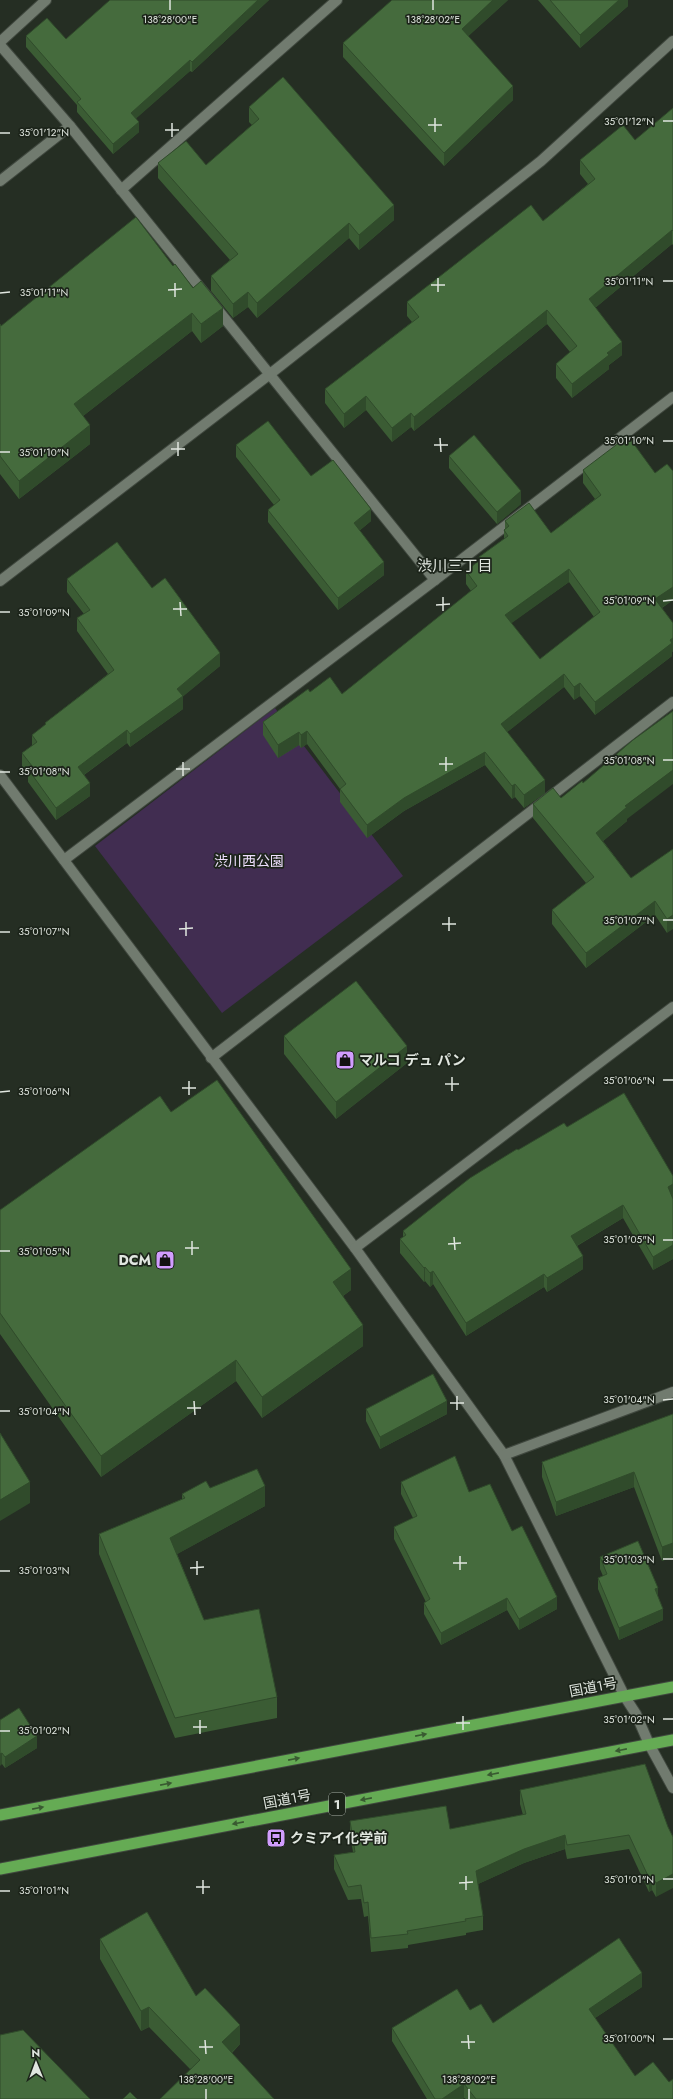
<svg xmlns="http://www.w3.org/2000/svg" width="673" height="2099" viewBox="0 0 673 2099" font-family="Jost,'Noto Sans JP',sans-serif">
<rect width="100%" height="100%" fill="#252e23"/>
<polygon fill="#412d51" points="275,708 403,876 222,1013 95,846"/>
<g fill="none" stroke-linecap="round" stroke-linejoin="round">
<defs>
<g id="minor">
<polyline points="0,42 46,0"/>
<polyline points="0,45 70,126 435,580"/>
<polyline points="0,181 70,126"/>
<polyline points="121,190 337,0"/>
<polyline points="0,775 355,1248 504,1455 625,1697 636,1714 649,1744 673,1788"/>
<polyline points="64,860 435,580 673,397"/>
<polyline points="211,1058 673,702"/>
<polyline points="355,1248 673,1007"/>
<polyline points="504,1455 673,1392"/>
</g>
<polyline id="tertiary" points="0,581 270,374 541,161 673,41"/>
<g id="trunk">
<polyline points="0,1815 673,1687"/>
<polyline points="0,1869 673,1740"/>
</g>
</defs>
<use href="#minor" stroke="#40483f" stroke-width="12"/>
<use href="#tertiary" stroke="#40483f" stroke-width="12"/>
<use href="#trunk" stroke="#40483f" stroke-width="13"/>
<use href="#minor" stroke="#717b6f" stroke-width="10"/>
<use href="#tertiary" stroke="#717b6f" stroke-width="10"/>
<use href="#trunk" stroke="#65ab54" stroke-width="11"/>
</g>
<g fill="#3b5c34" fill-rule="evenodd">
<polygon points="110,0 269,0 192,72 190,71 136,118 139,132 113,154 77,112 77,105 26,47 26,36 66,39"/>
<polygon points="508,0 468,36 513,100 444,166 343,57 343,43"/>
<polygon points="538,0 628,0 628,6 580,48"/>
<polygon points="249,107 394,220 359,250 349,238 257,318 248,307 233,318 211,291 211,276 230,260 158,178 158,163 206,165 252,125 249,122"/>
<polygon points="673,108 673,245 672,244 595,308 622,355 609,365 609,369 572,398 556,378 556,364 570,352 547,324 414,431 411,427 392,442 366,410 344,428 325,403 325,389 412,322 407,316 407,302 543,221 588,184 580,174 580,160 635,140"/>
<polygon points="173,266 223,326 201,343 192,331 83,416 90,444 19,499 0,474 0,324 1,326"/>
<polygon points="236,445 371,521 359,531 384,575 338,610 268,522 268,510 274,505 236,457"/>
<polygon points="449,456 521,504 497,524 449,468"/>
<path d="M583,470l72,3 18,-2v129l-11,8 11,15v28l-1,1v4l-77,59 -15,-19 -6,4 -10,-13 -57,45 38,61 -21,15 -9,-11 -3,2 -27,-34 -81,46 -37,27 -27,-36v-13l-33,-45 -6,4 -2,-3 -21,13 -15,-23v-13l47,-30 32,2 129,-103 -5,-7v-13l13,-10v-4l25,-18v-9h1v-9l46,12 44,-34 -12,-16zM569,582l25,35 -54,42 -29,-36z"/>
<polygon points="67,579 152,588 220,666 183,696 183,709 130,747 127,743 84,775 90,796 56,820 28,782 28,774 22,766 22,753 32,746 32,735 45,726 45,723 108,674 77,631 77,618 84,614 67,592"/>
<polygon points="583,783 627,819 627,821 603,841 631,878 673,849 667,933 655,915 586,968 552,924 552,910 586,883 533,818 533,804 561,798"/>
<polygon points="284,1036 407,1063 336,1119 284,1054"/>
<polygon points="171,1112 351,1290 343,1296 363,1346 262,1418 236,1381 101,1477 0,1334 0,1210"/>
<polygon points="567,1127 672,1198 673,1199 673,1259 653,1270 623,1218 577,1246 583,1269 547,1292 544,1287 466,1336 433,1284 430,1287 425,1281 424,1282 400,1253 400,1239 403,1237 403,1231 518,1150"/>
<polygon points="366,1409 447,1414 380,1449 366,1421"/>
<polygon points="673,1414 673,1557 662,1561 634,1487 556,1516 542,1477 542,1462"/>
<polygon points="401,1482 469,1492 512,1531 557,1609 519,1630 507,1610 441,1645 424,1614 424,1603 426,1602 394,1539 394,1527 413,1518 401,1494"/>
<polygon points="210,1488 265,1506 177,1554 204,1620 277,1697 277,1718 175,1738 99,1554 99,1534 182,1499 182,1494"/>
<polygon points="600,1557 663,1620 619,1640 598,1589 598,1578 603,1576 600,1569"/>
<polygon points="0,1720 37,1748 5,1768 2,1764"/>
<polygon points="520,1790 668,1827 656,1897 652,1890 649,1892 629,1849 567,1859 565,1849 524,1863 478,1884 483,1916 483,1930 466,1933 466,1935 408,1945 408,1948 371,1952 368,1916 364,1917 361,1899 348,1900 334,1869 334,1855 353,1852 350,1835 350,1821 450,1829 523,1815 520,1804"/>
<polygon points="100,1939 196,1996 240,2044 232,2053 190,2069 149,2027 141,2031 100,1959"/>
<polygon points="642,1987 595,2018 635,2076 673,2099 466,2099 464,2098 462,2099 427,2099 392,2041 392,2028 470,2010 493,2023"/>
</g>
<g fill="#304b2b">
<polygon points="258,0 269,0 192,72 192,62"/>
<polygon points="493,0 508,0 462,42 462,29"/>
<polygon points="619,0 628,0 628,6 580,48 580,35"/>
<polygon points="190,60 190,71 131,123 131,113"/>
<polygon points="513,86 513,100 444,166 444,153"/>
<polygon points="139,122 139,132 113,154 113,144"/>
<polygon points="394,205 394,220 359,250 359,235"/>
<polygon points="349,223 349,238 257,318 257,303"/>
<polygon points="672,230 672,244 589,313 589,299"/>
<polygon points="248,292 248,307 233,318 233,304"/>
<polygon points="223,308 223,326 201,343 201,324"/>
<polygon points="547,310 547,324 414,431 414,417"/>
<polygon points="192,313 192,331 74,423 74,404"/>
<polygon points="622,342 622,355 609,365 609,369 572,398 572,384 607,353"/>
<polygon points="366,396 366,410 344,428 344,414"/>
<polygon points="411,413 411,427 392,442 392,428"/>
<polygon points="90,425 90,444 19,499 19,481"/>
<polygon points="521,491 521,504 497,524 497,512"/>
<polygon points="371,509 371,521 354,535 354,523"/>
<polygon points="384,562 384,575 338,610 338,598"/>
<polygon points="569,569 569,582 505,628 505,615"/>
<polygon points="673,587 673,600 655,612 655,599"/>
<polygon points="673,638 673,651 672,652 672,656 595,715 595,702"/>
<polygon points="220,653 220,666 180,699 183,696 183,709 130,747 130,734 177,689"/>
<polygon points="564,674 564,687 501,737 501,724"/>
<polygon points="580,683 580,696 574,700 574,687"/>
<polygon points="127,730 127,743 78,779 78,767"/>
<polygon points="307,731 307,744 301,748 301,735"/>
<polygon points="299,732 299,745 278,758 278,745"/>
<polygon points="485,752 485,765 404,811 367,838 367,825 404,798"/>
<polygon points="673,770 673,784 627,819 627,821 596,847 596,833 625,806"/>
<polygon points="545,780 545,793 524,808 524,795"/>
<polygon points="90,783 90,796 56,820 56,808"/>
<polygon points="515,784 515,797 512,799 512,786"/>
<polygon points="655,901 655,915 586,968 586,953"/>
<polygon points="673,915 673,929 667,933 667,919"/>
<polygon points="407,1046 407,1063 336,1119 336,1102"/>
<polygon points="673,1184 673,1197 668,1200 668,1187"/>
<polygon points="623,1205 623,1218 571,1249 571,1236"/>
<polygon points="673,1245 673,1259 653,1270 653,1257"/>
<polygon points="583,1256 583,1269 547,1292 547,1278"/>
<polygon points="425,1267 425,1281 424,1282 424,1268"/>
<polygon points="351,1269 351,1290 333,1303 333,1282"/>
<polygon points="433,1271 433,1284 430,1287 430,1273"/>
<polygon points="544,1274 544,1287 466,1336 466,1323"/>
<polygon points="363,1325 363,1346 262,1418 262,1397"/>
<polygon points="236,1360 236,1381 101,1477 101,1456"/>
<polygon points="447,1401 447,1414 380,1449 380,1437"/>
<polygon points="634,1472 634,1487 556,1516 556,1502"/>
<polygon points="30,1482 30,1503 0,1521 0,1500"/>
<polygon points="265,1486 265,1506 170,1558 170,1538"/>
<polygon points="673,1543 673,1557 662,1561 662,1547"/>
<polygon points="658,1588 658,1600 655,1589"/>
<polygon points="557,1597 557,1609 519,1630 519,1619"/>
<polygon points="507,1598 507,1610 441,1645 441,1633"/>
<polygon points="663,1609 663,1620 619,1640 619,1628"/>
<polygon points="37,1736 37,1748 5,1768 5,1757"/>
<polygon points="2,1753 2,1764 0,1766 0,1754"/>
<polygon points="565,1835 565,1849 524,1863 476,1885 476,1871 524,1849"/>
<polygon points="673,1874 673,1888 656,1897 656,1883"/>
<polygon points="652,1876 652,1890 649,1892 649,1878"/>
<polygon points="642,1973 642,1987 589,2022 589,2009"/>
<polygon points="149,2007 149,2027 141,2031 141,2011"/>
<polygon points="240,2025 240,2044 222,2062 222,2042"/>
<polygon points="464,2084 464,2098 462,2099 442,2099"/>
</g>
<g fill="#456b3d" stroke="#304b2b" fill-rule="evenodd">
<polygon points="110,0 258,0 192,62 190,60 131,113 139,122 113,144 77,102 81,99 26,36 47,18 66,39"/>
<polygon points="392,0 493,0 462,29 513,86 444,153 343,43"/>
<polygon points="550,0 619,0 580,35"/>
<polygon points="283,77 394,205 359,235 349,223 257,303 248,292 233,304 211,276 238,254 158,163 186,141 206,165 259,119 249,107"/>
<polygon points="673,108 673,231 672,230 589,299 622,342 607,353 609,355 572,384 556,364 577,346 547,310 414,417 411,413 392,428 366,396 344,414 325,389 419,317 407,302 531,205 543,221 595,179 580,160 623,125 635,140"/>
<polygon points="136,217 173,266 175,264 193,288 201,281 223,308 201,324 192,313 74,404 90,425 19,481 0,456 0,324 1,326"/>
<polygon points="268,421 311,476 333,460 371,509 354,523 384,562 338,598 268,510 280,500 236,445"/>
<polygon points="474,435 521,491 497,512 449,456"/>
<path d="M628,436l27,37 12,-9 6,7v116l-18,12 18,24v15l-3,2 2,3 -77,59 -15,-19 -6,4 -10,-13 -63,50 44,56 -21,15 -9,-11 -3,2 -27,-34 -81,46 -37,27 -27,-36 6,-5 -39,-53 -6,4 -2,-3 -21,13 -15,-23 45,-33 2,3 20,-15 12,17 135,-108 -11,-15 14,-11 -1,-3 29,-21 -4,-6 5,-4 -4,-5 24,-18 22,30 50,-38 -18,-25zM569,569l31,43 -60,47 -35,-44z"/>
<polygon points="117,542 152,588 165,578 220,653 177,689 183,696 130,734 127,730 78,767 90,783 56,808 28,769 32,766 22,753 37,742 32,735 46,724 45,723 114,670 77,618 90,610 67,579"/>
<polygon points="673,711 673,770 625,806 627,807 596,833 631,878 673,849 673,915 667,919 655,901 586,953 552,910 594,877 533,804 553,788 561,798 582,781 583,783 633,740"/>
<polygon points="356,981 407,1046 336,1102 284,1036"/>
<polygon points="217,1080 351,1269 333,1282 363,1325 262,1397 236,1360 101,1456 0,1313 0,1210 160,1096 171,1112"/>
<polygon points="624,1093 673,1176 673,1184 668,1187 673,1199 673,1245 653,1257 623,1205 571,1236 583,1256 547,1278 544,1274 466,1323 433,1271 430,1273 425,1267 424,1268 400,1239 406,1235 403,1231 470,1178 517,1149 518,1150 564,1123 567,1127"/>
<polygon points="433,1374 447,1401 380,1437 366,1409"/>
<polygon points="673,1414 673,1543 662,1547 634,1472 556,1502 542,1462"/>
<polygon points="0,1433 30,1482 0,1500"/>
<polygon points="455,1456 469,1492 490,1484 512,1531 522,1526 557,1597 519,1619 507,1598 441,1633 424,1603 430,1599 394,1527 417,1516 401,1482"/>
<polygon points="257,1469 265,1486 170,1538 204,1620 259,1609 277,1697 175,1718 99,1534 185,1498 182,1494 206,1481 210,1488"/>
<polygon points="638,1541 658,1588 655,1589 663,1609 619,1628 598,1578 607,1574 600,1557"/>
<polygon points="19,1708 37,1736 5,1757 2,1753 0,1754 0,1720"/>
<polygon points="645,1764 668,1827 673,1837 673,1874 656,1883 652,1876 649,1878 629,1835 567,1845 565,1835 524,1849 476,1871 483,1916 465,1919 466,1921 407,1931 408,1934 371,1938 368,1902 364,1903 361,1885 348,1887 334,1855 355,1852 350,1821 446,1806 450,1829 526,1814 520,1790"/>
<polygon points="147,1912 196,1996 205,1988 240,2025 222,2042 274,2099 160,2099 200,2060 149,2007 141,2011 100,1939"/>
<polygon points="619,1938 642,1973 589,2009 635,2076 653,2062 669,2082 673,2079 673,2099 476,2099 464,2084 442,2099 435,2099 392,2028 457,1989 470,2010 481,2004 493,2023"/>
<polygon points="23,2030 90,2099 0,2099 0,2035"/>
<polygon points="130,2092 137,2099 123,2099"/>
</g>
<defs><path id="oneway-solid" d="M-6-.8H1V-3.2L6.5 0L1 3.2V.8H-6Z"/></defs>
<g fill="#395a31">
<use href="#oneway-solid" transform="translate(421 1735) rotate(-11)"/>
<use href="#oneway-solid" transform="translate(621 1750) rotate(169)"/>
<use href="#oneway-solid" transform="translate(294 1759) rotate(-11)"/>
<use href="#oneway-solid" transform="translate(493 1774) rotate(169)"/>
<use href="#oneway-solid" transform="translate(166 1784) rotate(-11)"/>
<use href="#oneway-solid" transform="translate(366 1799) rotate(169)"/>
<use href="#oneway-solid" transform="translate(38 1808) rotate(-11)"/>
<use href="#oneway-solid" transform="translate(238 1823) rotate(169)"/>
</g>
<path fill="none" stroke="#e0e6df" stroke-width="1.5" d="M170,0v10M433,0v10M435,118v14M663,121h10M172,123v14M428,125h14M165,130h14M0,133h10M438,278v14M663,281h10M175,283v14M431,285h14M168,290l14,-1M0,293l10,-1M440,438l1,14M663,441h10M178,442v14M434,445h14M171,449h14M0,452h10M443,597v14M663,601l10,-1M180,602l1,14M436,605l14,-1M173,609h14M0,612h10M446,757v14M663,760h10M183,762v14M439,764h14M176,769h14M0,772h10M449,917v14M663,920h10M186,922v14M442,924h14M179,929l14,-1M0,932h10M452,1077v14M663,1080h10M189,1081v14M445,1084h14M182,1088h14M0,1092l10,-1M454,1237l1,13M663,1240h10M192,1241v14M448,1244l13,-1M185,1248h14M0,1251h10M457,1396v14M663,1400l10,-1M194,1401l1,14M450,1403h14M187,1408h14M0,1411h10M460,1556v14M663,1559h10M197,1561v14M453,1563h14M190,1568l14,-1M0,1571h10M463,1716v14M663,1719h10M200,1720v14M456,1723h14M193,1727h14M0,1731h10M466,1876v14M663,1879h10M203,1880v14M459,1883l14,-1M196,1887h14M0,1891h10M468,2035l1,14M663,2039h10M205,2040l1,14M461,2042h14M199,2047h14M206,2089v10M469,2089v10"/>
<defs>
<symbol id="shop-square" viewBox="-11 -11 22 22"><rect x="-9" y="-9" width="18" height="18" rx="4" fill="#d19dfe" stroke="#1c241a"/><path d="M-5-2.5h2.3a2.7 3.5 0 0 1 5.4 0H5L5.5 6h-11ZM-1.5-2.5h3a1.5 2.3 0 0 0-3 0Z" fill="#111"/></symbol>
<symbol id="bus-square" viewBox="-11 -11 22 22"><rect x="-9" y="-9" width="18" height="18" rx="4" fill="#d19dfe" stroke="#1c241a"/><path d="M-5-6H5V4H4V6H2V4H-2V6H-4V4H-5ZM-3.5-4V0h7V-4ZM-3.5 1.2v1.5H-2V1.2ZM2 1.2v1.5H3.5V1.2Z" fill="#111"/></symbol>
</defs>
<g fill-rule="evenodd">
<use href="#shop-square" x="334" y="1049" width="22" height="22"/>
<use href="#shop-square" x="154" y="1249" width="22" height="22"/>
<use href="#bus-square" x="265" y="1827" width="22" height="22"/>
</g>
<g text-anchor="middle" dominant-baseline="central" stroke-width="3.5" stroke-linejoin="round" paint-order="stroke">
<rect fill="#1c241a" stroke="#a5aca4" stroke-width="1" x="329" y="1793" width="16" height="22" rx="3"/>
<g font-size="13" font-weight="bold" fill="#e0e6df">
<text x="337" y="1804">1</text>
</g>
<g font-size="14" fill="#edddfc" stroke="#1c241a">
<text x="249" y="861">渋川西公園</text>
</g>
<g font-size="14" font-weight="bold" fill="#e0e6df" stroke="#1c241a" text-anchor="start">
<text x="359" y="1060">マルコ デュ パン</text>
<text x="151" y="1260" text-anchor="end">DCM</text>
<text x="290" y="1838">クミアイ化学前</text>
</g>
<g font-size="14" fill="#e0e6df" stroke="#1c241a">
<text transform="translate(593 1687) rotate(-11)">国道1号</text>
<text transform="translate(287 1799) rotate(-11)">国道1号</text>
</g>
<g font-size="15" fill="#e0e6df" stroke="#1c241a">
<text x="455" y="566">渋川三丁目</text>
</g>
</g>
<g font-size="10" text-anchor="middle" fill="#e0e6df" stroke="#1c241a" stroke-width="3.5" stroke-linejoin="round" paint-order="stroke">
<text x="170" y="23">138°28'00"E</text>
<text x="433" y="23">138°28'02"E</text>
<text x="629" y="125">35°01'12"N</text>
<text x="44" y="136">35°01'12"N</text>
<text x="629" y="285">35°01'11"N</text>
<text x="44" y="296">35°01'11"N</text>
<text x="629" y="444">35°01'10"N</text>
<text x="44" y="456">35°01'10"N</text>
<text x="629" y="604">35°01'09"N</text>
<text x="44" y="616">35°01'09"N</text>
<text x="629" y="764">35°01'08"N</text>
<text x="44" y="775">35°01'08"N</text>
<text x="629" y="924">35°01'07"N</text>
<text x="44" y="935">35°01'07"N</text>
<text x="629" y="1084">35°01'06"N</text>
<text x="44" y="1095">35°01'06"N</text>
<text x="629" y="1243">35°01'05"N</text>
<text x="44" y="1255">35°01'05"N</text>
<text x="629" y="1403">35°01'04"N</text>
<text x="44" y="1415">35°01'04"N</text>
<text x="629" y="1563">35°01'03"N</text>
<text x="44" y="1574">35°01'03"N</text>
<text x="629" y="1723">35°01'02"N</text>
<text x="44" y="1734">35°01'02"N</text>
<text x="629" y="1883">35°01'01"N</text>
<text x="44" y="1894">35°01'01"N</text>
<text x="629" y="2042">35°01'00"N</text>
<text x="206" y="2083">138°28'00"E</text>
<text x="469" y="2083">138°28'02"E</text>
</g>
<g transform="translate(36 2063) rotate(359)" stroke="#1c241a" stroke-width="3" paint-order="stroke">
<path d="M0-3L7 15L0 10L-7 15Z" fill="#e0e6df"/>
<text y="-6" font-size="11" font-weight="bold" text-anchor="middle" fill="#e0e6df">N</text>
</g>
</svg>
